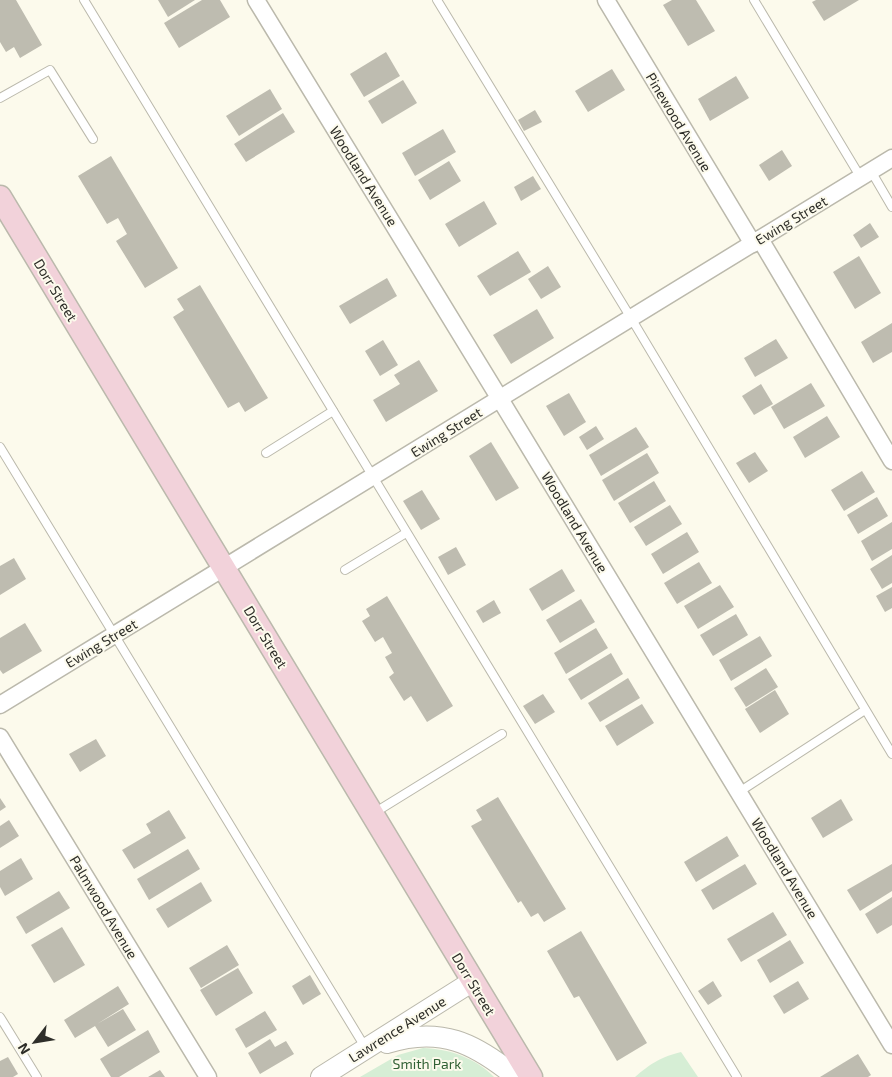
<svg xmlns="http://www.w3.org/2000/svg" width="892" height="1077" viewBox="0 0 892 1077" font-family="'Exo 2',sans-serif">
<rect width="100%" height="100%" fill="#fcfaec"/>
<g fill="#d6eed5">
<path d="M423,1048c27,1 52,10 71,29h-134l38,-22z"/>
<path d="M681,1052l17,25h-63c16,-14 26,-20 46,-25z"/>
</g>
<g fill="#bebcb0">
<polygon points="0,0 16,0 42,45 20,58 14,47 6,52 0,42"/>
<polygon points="158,0 195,0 168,17"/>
<polygon points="202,0 220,0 230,17 179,48 164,23"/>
<polygon points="672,0 696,0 715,31 688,46 663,5"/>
<polygon points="816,0 859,0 824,21 812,2"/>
<polygon points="386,52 400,76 364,97 350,74"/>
<polygon points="612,69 625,90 588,112 575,91"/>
<polygon points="736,76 749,98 710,121 698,99"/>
<polygon points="403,80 417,103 382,124 368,101"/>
<polygon points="270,89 282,109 239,136 226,116"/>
<polygon points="535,110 542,122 524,131 518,120"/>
<polygon points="283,113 295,132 246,162 234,144"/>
<polygon points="443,129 456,152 415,176 402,153"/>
<polygon points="782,150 792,166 769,181 759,165"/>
<polygon points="111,156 178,268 145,288 116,241 127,234 118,218 107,224 78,176"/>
<polygon points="449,161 461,181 430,200 418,180"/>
<polygon points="533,176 541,189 521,201 514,187"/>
<polygon points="484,201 497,224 459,247 445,224"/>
<polygon points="870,223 879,237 861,248 853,235"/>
<polygon points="518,251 531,272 490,296 477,276"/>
<polygon points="859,256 881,293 855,309 833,272"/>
<polygon points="548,266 561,287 541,299 528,279"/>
<polygon points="387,278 397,296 350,324 339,306"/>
<polygon points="200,285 268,398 245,412 239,402 228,408 173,317 184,310 177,299"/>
<polygon points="537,309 554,338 511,364 493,335"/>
<polygon points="892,323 892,352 873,363 861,342"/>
<polygon points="776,339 788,358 755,377 744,358"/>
<polygon points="383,340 398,365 380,376 365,351"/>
<polygon points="419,360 438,391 386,422 373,400 400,384 394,375"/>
<polygon points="811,383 825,406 784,429 771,407"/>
<polygon points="761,384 773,404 754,415 742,396"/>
<polygon points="569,393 586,422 564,436 546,406"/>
<polygon points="827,416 840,437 805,458 793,437"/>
<polygon points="596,426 604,439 587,450 579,437"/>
<polygon points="636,427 649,447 601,476 589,455"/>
<polygon points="491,442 519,488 496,501 469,456"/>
<polygon points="755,452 768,471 749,483 736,463"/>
<polygon points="647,453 659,473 614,501 602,480"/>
<polygon points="862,471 875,492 844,511 831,490"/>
<polygon points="654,481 666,501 630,523 618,503"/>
<polygon points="422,490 440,519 421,530 403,501"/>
<polygon points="877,497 888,516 858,534 847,515"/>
<polygon points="670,505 682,524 646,546 634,527"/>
<polygon points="892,522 892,549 872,561 861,541"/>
<polygon points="687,532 699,552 663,574 651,554"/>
<polygon points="456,547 466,565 448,575 438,557"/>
<polygon points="892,555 892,583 882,589 870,569"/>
<polygon points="14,558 26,579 0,595 0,566"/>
<polygon points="699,562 712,583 677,604 664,583"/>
<polygon points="562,569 575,591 542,611 529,589"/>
<polygon points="720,585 734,607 698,629 684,606"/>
<polygon points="892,587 892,608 885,612 876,596"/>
<polygon points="387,596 453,706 427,722 411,696 404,701 389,677 394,673 385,657 392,653 383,637 375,642 362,621 370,616 366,609"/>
<polygon points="581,599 595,622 560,643 546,620"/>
<polygon points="494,600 501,613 483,623 476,611"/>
<polygon points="736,614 748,635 713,656 700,635"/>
<polygon points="25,623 42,651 3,674 0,670 0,638"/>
<polygon points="596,628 608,648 566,674 554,653"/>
<polygon points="760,636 772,656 731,681 719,660"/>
<polygon points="611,653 623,674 581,700 568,679"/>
<polygon points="766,668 778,687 746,707 734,688"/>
<polygon points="628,678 640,698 600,722 588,703"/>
<polygon points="775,690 789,714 760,733 745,709"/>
<polygon points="543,694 555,712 535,724 523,706"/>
<polygon points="642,704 654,723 617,746 605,726"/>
<polygon points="96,739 106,756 80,772 69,754"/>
<polygon points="498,797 566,909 544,922 538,913 531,917 521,901 518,903 471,826 482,820 476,810"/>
<polygon points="0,798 6,807 0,811"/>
<polygon points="841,799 853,820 823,838 811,818"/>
<polygon points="169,810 186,838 134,869 122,850 151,833 146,824"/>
<polygon points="9,820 19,836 0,848 0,826"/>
<polygon points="727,836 739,856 696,882 684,862"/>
<polygon points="188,849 200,869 149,900 137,879"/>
<polygon points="21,858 33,879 5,896 0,887 0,871"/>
<polygon points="745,864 757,884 713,910 701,890"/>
<polygon points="892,864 892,891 860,911 847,890"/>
<polygon points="201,882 212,901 168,928 156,909"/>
<polygon points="59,891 70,908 26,934 16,917"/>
<polygon points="892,897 892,925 877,934 865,914"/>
<polygon points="773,912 787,935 741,962 727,939"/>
<polygon points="62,927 85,965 54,983 31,945"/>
<polygon points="581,931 647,1043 617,1061 579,996 574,998 547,951"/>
<polygon points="790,940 804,963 770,983 757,960"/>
<polygon points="227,945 239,965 201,988 189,968"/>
<polygon points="238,968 253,993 216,1016 200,990"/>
<polygon points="310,975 321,994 303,1005 292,986"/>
<polygon points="713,981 722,996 708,1005 698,991"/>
<polygon points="798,981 809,999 784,1014 773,996"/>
<polygon points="118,986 129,1004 97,1024 123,1009 136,1030 108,1047 95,1026 75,1038 64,1020"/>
<polygon points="265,1011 277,1030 246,1048 235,1029"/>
<polygon points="148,1030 160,1052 119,1077 111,1077 100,1059"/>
<polygon points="270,1039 275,1047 286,1041 294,1054 260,1074 248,1053"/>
<polygon points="858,1054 871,1075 868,1077 820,1077"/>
<polygon points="8,1057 18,1074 13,1077 0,1077 0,1061"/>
<polygon points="160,1070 165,1077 148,1077"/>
</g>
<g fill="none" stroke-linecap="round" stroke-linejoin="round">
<defs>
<g id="service">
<polyline points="84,0 737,1077"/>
<polyline points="437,0 631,318 892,754"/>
<polyline points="754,0 861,178"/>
<polyline points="0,98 50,70 93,139"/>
<polyline points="871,171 892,207"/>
<polyline points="0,447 365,1047"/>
<polyline points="266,453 333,411"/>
<polyline points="345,570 406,533"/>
<polyline points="739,792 865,710"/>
<polyline points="374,813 502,734"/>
<polyline points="0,1017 37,1077"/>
</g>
<g id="minor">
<polyline points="256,0 500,399 892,1045"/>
<polyline points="606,0 753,244"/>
<polyline points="760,239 892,461"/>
<polyline points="0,705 892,158"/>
<polyline points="0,737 208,1077"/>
</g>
<g id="tertiary">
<path d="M387,1043c53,-17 88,0 129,34"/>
<polyline points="321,1077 473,981"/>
</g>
<polyline id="secondary" points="0,197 531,1077"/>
</defs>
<use href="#service" stroke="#bbb9ac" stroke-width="10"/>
<use href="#minor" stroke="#bbb9ac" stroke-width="19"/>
<use href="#tertiary" stroke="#bbb9ac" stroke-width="22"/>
<use href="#secondary" stroke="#bbb9ac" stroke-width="25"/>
<use href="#service" stroke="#fff" stroke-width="8"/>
<use href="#minor" stroke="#fff" stroke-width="16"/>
<use href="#tertiary" stroke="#fff" stroke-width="20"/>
<use href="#secondary" stroke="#f2d2da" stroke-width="22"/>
</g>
<g text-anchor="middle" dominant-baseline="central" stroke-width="4" stroke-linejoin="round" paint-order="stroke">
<g font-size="14" fill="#2e2e29" stroke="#fcfaec">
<text transform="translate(679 122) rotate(59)">Pinewood Avenue</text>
<text transform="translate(364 176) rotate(58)">Woodland Avenue</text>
<text transform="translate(791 220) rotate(-31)">Ewing Street</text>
<text transform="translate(56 290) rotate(59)">Dorr Street</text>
<text transform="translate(446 432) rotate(-32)">Ewing Street</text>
<text transform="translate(575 522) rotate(59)">Woodland Avenue</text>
<text transform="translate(266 637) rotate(59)">Dorr Street</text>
<text transform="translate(101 643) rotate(-31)">Ewing Street</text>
<text transform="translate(785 868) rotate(59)">Woodland Avenue</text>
<text transform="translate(104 907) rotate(59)">Palmwood Avenue</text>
<text transform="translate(474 984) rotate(59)">Dorr Street</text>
<text transform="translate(397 1029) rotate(-32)">Lawrence Avenue</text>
</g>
<g font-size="14" fill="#316134" stroke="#fcfaec">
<text x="427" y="1063">Smith Park</text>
</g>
</g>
<g transform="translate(35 1042) rotate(239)" stroke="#fcfaec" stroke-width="4" paint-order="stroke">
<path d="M0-4L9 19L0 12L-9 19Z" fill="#2e2e29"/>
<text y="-8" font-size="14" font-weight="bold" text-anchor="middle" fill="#2e2e29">N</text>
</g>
</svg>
